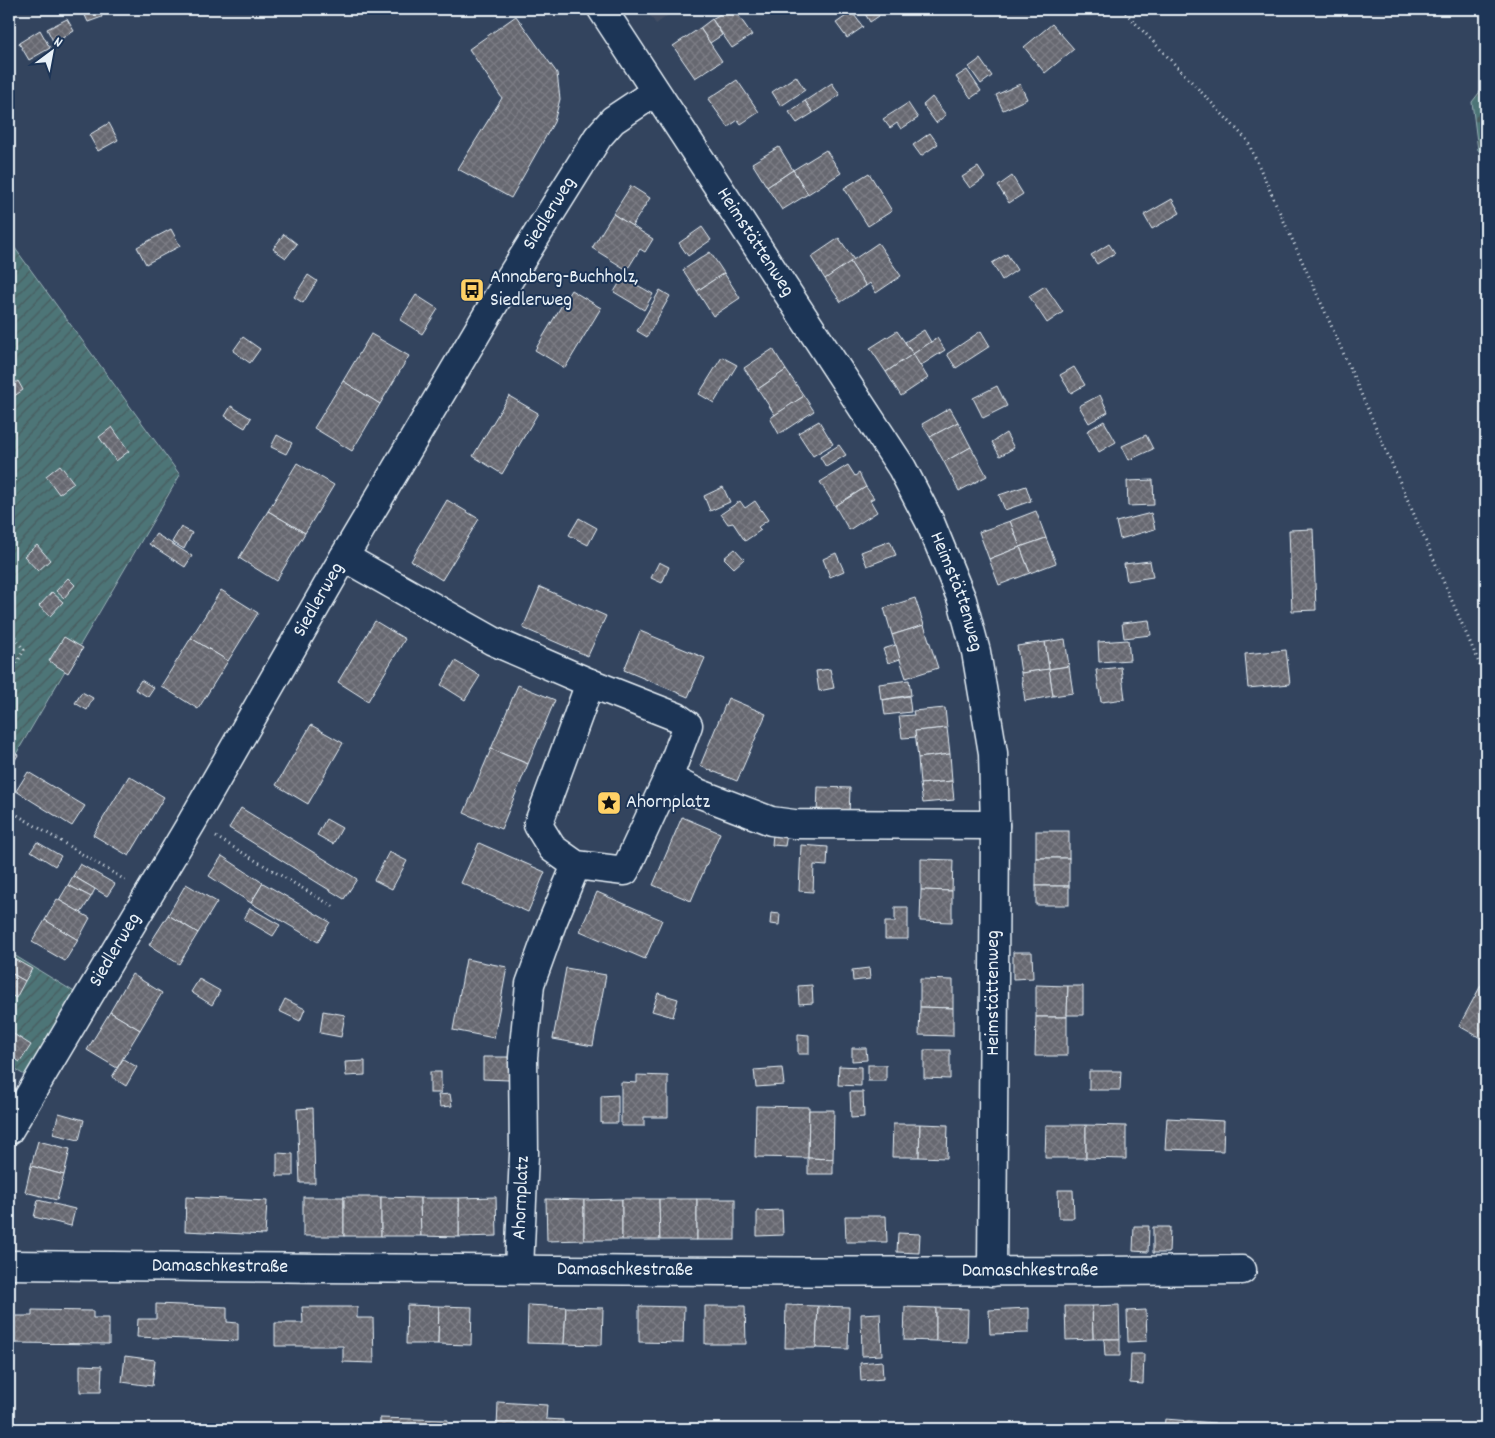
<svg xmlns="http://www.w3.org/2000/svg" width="1495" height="1438" viewBox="0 0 1495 1438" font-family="Dekko,sans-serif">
<defs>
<pattern id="forest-firs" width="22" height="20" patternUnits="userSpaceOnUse" patternTransform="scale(1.25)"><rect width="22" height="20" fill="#4d7477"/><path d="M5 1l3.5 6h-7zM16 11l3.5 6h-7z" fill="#495c5e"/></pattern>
<pattern id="garden-furrows" width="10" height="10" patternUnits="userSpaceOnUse" patternTransform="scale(1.25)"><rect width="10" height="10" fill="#4d7477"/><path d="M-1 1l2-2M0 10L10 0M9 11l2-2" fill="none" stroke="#495c5e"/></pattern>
<pattern id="building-cross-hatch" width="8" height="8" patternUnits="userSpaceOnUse" patternTransform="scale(1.25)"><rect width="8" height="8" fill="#666770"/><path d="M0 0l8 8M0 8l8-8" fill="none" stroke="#7c7d85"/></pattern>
</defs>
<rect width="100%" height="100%" fill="#33445e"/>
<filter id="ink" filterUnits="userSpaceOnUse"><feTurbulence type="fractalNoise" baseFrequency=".02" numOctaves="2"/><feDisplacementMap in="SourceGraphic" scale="10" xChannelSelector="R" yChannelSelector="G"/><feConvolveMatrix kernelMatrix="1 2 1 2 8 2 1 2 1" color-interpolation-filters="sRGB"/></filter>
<g filter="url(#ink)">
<polygon fill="#424e63" points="646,9 677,9 656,24"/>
<polygon fill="url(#forest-firs)" stroke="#9ab2b8" points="1486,84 1486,156 1478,150 1472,102"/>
<g fill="url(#garden-furrows)" stroke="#9ab2b8">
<polygon points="9,240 180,475 9,766"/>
<polygon points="9,952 76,993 28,1077 9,1066"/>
</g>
<g fill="url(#building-cross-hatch)" stroke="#e8f1f8">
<polygon points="88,9 99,9 102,17 88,22 83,11"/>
<polygon points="728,9 734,9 752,35 732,48 712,19"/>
<polygon points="862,9 875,9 879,16 870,22"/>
<polygon points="852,12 863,27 847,38 836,23"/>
<polygon points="516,16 557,73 560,99 554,122 511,198 458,169 502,98 469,49"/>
<polygon points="67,19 74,31 54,43 47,29"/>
<polygon points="712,19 722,35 710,43 700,28"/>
<polygon points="1052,24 1074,49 1045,73 1024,47"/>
<polygon points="700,28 722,61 695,78 673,46"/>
<polygon points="40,30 50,48 29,60 19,43"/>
<polygon points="980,59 992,76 981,84 969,67"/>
<polygon points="967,70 981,91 971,98 956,77"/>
<polygon points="796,76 805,90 781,106 772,92"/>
<polygon points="737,80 759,112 741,124 738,120 728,127 708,99"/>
<polygon points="832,83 840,95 813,113 805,101"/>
<polygon points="1020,84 1027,99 1003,110 996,95"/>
<polygon points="932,97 946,115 936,123 923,105"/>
<polygon points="805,101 813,113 797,123 789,112"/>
<polygon points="908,103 918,118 901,129 897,123 890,128 883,119"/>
<polygon points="109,123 118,140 98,151 89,135"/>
<polygon points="930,133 938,144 921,156 913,145"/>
<polygon points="779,147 793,170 767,187 752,163"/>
<polygon points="826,150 841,173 808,194 793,170"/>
<polygon points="978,167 985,178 970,188 962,177"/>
<polygon points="793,170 808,194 782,210 767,187"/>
<polygon points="869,173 892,211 868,226 844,188"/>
<polygon points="1012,176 1023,194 1009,203 998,186"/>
<polygon points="631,186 650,198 632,226 613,214"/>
<polygon points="1172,199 1180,213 1152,229 1144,215"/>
<polygon points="613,214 653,239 645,252 640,249 627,270 592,248"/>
<polygon points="702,227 711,240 688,256 679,243"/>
<polygon points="171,229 180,246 146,264 137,247"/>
<polygon points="284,234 297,244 286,258 273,249"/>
<polygon points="839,238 854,260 825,279 811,257"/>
<polygon points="878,243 901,276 876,293 870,283 866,286 850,262"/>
<polygon points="1109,244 1115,253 1097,264 1091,255"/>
<polygon points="710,252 724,273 697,291 683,270"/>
<polygon points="1007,254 1017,270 1002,280 992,263"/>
<polygon points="850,262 866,286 841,302 825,279"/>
<polygon points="724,273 740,298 713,316 697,291"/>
<polygon points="308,275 317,281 303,303 294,297"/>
<polygon points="623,277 653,294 644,310 614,292"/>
<polygon points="1045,286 1063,312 1047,323 1029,296"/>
<polygon points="571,290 601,308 565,368 535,350"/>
<polygon points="660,290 670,296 647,337 637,331"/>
<polygon points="416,295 438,309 422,334 400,320"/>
<polygon points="924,330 931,342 913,354 905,342"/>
<polygon points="897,331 913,354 886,372 870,348"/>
<polygon points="981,331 990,346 956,368 947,354"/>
<polygon points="371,334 409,356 380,404 343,381"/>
<polygon points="243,337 260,349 250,363 233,351"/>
<polygon points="937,338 945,350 920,366 913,354"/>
<polygon points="773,349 786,370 758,389 744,368"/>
<polygon points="913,354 928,378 901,396 886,372"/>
<polygon points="722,357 737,365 714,403 699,394"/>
<polygon points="1074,367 1085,385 1071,393 1060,375"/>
<polygon points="786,370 804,396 775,415 758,389"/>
<polygon points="18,381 23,390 10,399 9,387"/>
<polygon points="343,381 380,404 352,451 314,428"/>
<polygon points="997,386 1007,406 983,418 973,398"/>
<polygon points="1100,395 1108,412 1089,423 1079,406"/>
<polygon points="509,396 538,413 502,474 473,456"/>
<polygon points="804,396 814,411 779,434 770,418"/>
<polygon points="231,406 251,418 245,428 225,416"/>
<polygon points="950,408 958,422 930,437 922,424"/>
<polygon points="819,421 833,444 813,456 798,433"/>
<polygon points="1104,421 1116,442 1099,452 1087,431"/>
<polygon points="958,422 971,447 944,462 930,437"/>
<polygon points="112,427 129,451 116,461 99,437"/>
<polygon points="1006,433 1014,448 1000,456 992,442"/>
<polygon points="277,435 292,443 286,454 271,447"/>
<polygon points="1146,435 1153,449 1129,460 1122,446"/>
<polygon points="839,445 846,455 826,467 820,457"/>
<polygon points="971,447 987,476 959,491 944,462"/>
<polygon points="297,463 334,485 305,533 268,511"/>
<polygon points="60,465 74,483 59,494 46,476"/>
<polygon points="848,465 855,476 859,473 866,487 835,506 820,482"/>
<polygon points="1153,480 1154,505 1128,506 1127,481"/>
<polygon points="1026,486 1031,501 1005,510 999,495"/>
<polygon points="723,487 730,502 710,511 704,496"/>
<polygon points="866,487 874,498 870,500 877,512 849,530 835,506"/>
<polygon points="447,500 479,519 442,580 411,561"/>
<polygon points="740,501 745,508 755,501 768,520 758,527 761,530 745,541 733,523 728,524 721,514"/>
<polygon points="268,511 305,533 276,581 239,558"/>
<polygon points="1036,511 1046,538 1020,547 1010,521"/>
<polygon points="1151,513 1155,529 1120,539 1116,522"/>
<polygon points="579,518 597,528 588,545 569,535"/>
<polygon points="1010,521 1020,547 989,559 979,532"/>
<polygon points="181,527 192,533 184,549 172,542"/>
<polygon points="1313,529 1316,610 1292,611 1289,530"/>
<polygon points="156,534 192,556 185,567 149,544"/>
<polygon points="1046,538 1056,563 1030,573 1020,547"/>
<polygon points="890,541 896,555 867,566 861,552"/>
<polygon points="37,545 50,560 38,571 24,556"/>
<polygon points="1020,547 1030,573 999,585 989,559"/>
<polygon points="735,549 744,559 734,568 724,558"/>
<polygon points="836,553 844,571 830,577 823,559"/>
<polygon points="1150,561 1153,577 1127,581 1124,564"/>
<polygon points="659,562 669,567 662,583 651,578"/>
<polygon points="68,578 75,585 64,598 56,591"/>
<polygon points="540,587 606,616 588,656 523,628"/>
<polygon points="221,590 258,613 228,661 191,638"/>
<polygon points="52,592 63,602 50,616 39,606"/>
<polygon points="915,598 924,625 892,635 884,608"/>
<polygon points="1149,620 1151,635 1124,638 1122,623"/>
<polygon points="375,621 405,639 368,701 338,682"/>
<polygon points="924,625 938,668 906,678 892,635"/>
<polygon points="640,631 705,658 688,697 624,670"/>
<polygon points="64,637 83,648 68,673 49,661"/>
<polygon points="191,638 228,661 198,709 161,686"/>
<polygon points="1065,639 1069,666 1049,669 1045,642"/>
<polygon points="1128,640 1130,660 1099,662 1098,642"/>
<polygon points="1045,642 1049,669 1021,673 1017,646"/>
<polygon points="896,645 900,659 888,663 883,649"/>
<polygon points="1286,650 1290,684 1248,688 1245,654"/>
<polygon points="455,661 480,676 465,700 441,685"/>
<polygon points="1069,666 1073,693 1053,696 1049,669"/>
<polygon points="1121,667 1125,699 1101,702 1096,670"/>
<polygon points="830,669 834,688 819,691 816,671"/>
<polygon points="1049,669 1053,696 1025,701 1021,673"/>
<polygon points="141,680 154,688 148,697 135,689"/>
<polygon points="909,680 911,695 881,700 879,684"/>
<polygon points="518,685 555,700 528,764 491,749"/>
<polygon points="82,692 93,698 87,710 75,703"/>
<polygon points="909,696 911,712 885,715 883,700"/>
<polygon points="728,698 766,714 737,781 700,766"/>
<polygon points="945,708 947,728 915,731 916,737 902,738 899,716 914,715 913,711"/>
<polygon points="311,725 343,743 308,804 276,785"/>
<polygon points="947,728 950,754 918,758 915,731"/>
<polygon points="9,749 18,755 9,770"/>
<polygon points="491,749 528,764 501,829 464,813"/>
<polygon points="950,754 952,781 920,784 918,758"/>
<polygon points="28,772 85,806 72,826 16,791"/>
<polygon points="129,776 164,797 129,856 93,835"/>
<polygon points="952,781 954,800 923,803 920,784"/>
<polygon points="818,787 850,788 849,816 817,814"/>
<polygon points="241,808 357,879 344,899 229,828"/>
<polygon points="682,817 720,833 691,901 653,885"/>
<polygon points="326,819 342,828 333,844 317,835"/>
<rect x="1036" y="831" width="33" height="27"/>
<polygon points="773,834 787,834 785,846 772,845"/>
<polygon points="37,842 61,856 55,866 31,851"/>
<polygon points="479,843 545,872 528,912 461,883"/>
<polygon points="801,845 828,847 827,866 814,865 813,892 799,891"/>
<polygon points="389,852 407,861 392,889 374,880"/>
<polygon points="222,856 263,883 251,903 209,876"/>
<rect x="1036" y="858" width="33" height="28"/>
<polygon points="921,859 953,860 952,891 921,890"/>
<polygon points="80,864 115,884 107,896 73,876"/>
<polygon points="73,876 95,889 91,897 68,885"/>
<polygon points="263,883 330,922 318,942 251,903"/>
<polygon points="186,884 217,902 198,933 168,915"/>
<polygon points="68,885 91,897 81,913 59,900"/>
<rect x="1036" y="886" width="33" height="19"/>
<polygon points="921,890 952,891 952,922 920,921"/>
<polygon points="597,892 662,920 645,959 580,931"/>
<polygon points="57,899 90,918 78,940 45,920"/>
<polygon points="895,907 908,907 908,939 885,939 885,922 895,922"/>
<polygon points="250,908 280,925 273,936 244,919"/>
<polygon points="771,913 780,914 779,925 770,924"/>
<polygon points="168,915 198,933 179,964 149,945"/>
<polygon points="45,920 78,940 65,961 32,942"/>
<polygon points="1013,952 1032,952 1033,978 1013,979"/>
<polygon points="9,956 32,969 25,981 9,972"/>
<polygon points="466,959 507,967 494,1038 453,1030"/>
<polygon points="566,968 606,975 593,1046 553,1039"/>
<polygon points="869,968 870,979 853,981 852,970"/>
<polygon points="9,972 25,981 16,998 9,994"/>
<polygon points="132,974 162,993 140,1030 110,1012"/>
<polygon points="1486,976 1486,1041 1459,1026"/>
<polygon points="199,979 220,991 212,1005 191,992"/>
<polygon points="920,979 953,980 953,1008 920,1007"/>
<polygon points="812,985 813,1003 799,1004 798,986"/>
<polygon points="1036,985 1068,986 1067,1017 1036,1017"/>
<polygon points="1068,986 1083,986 1083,1015 1067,1015"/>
<polygon points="658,993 678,999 673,1017 652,1011"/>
<polygon points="285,999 305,1009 300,1021 279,1011"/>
<polygon points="920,1007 953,1008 953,1036 919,1035"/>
<polygon points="323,1011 345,1015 341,1037 320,1033"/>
<polygon points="110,1012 140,1030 117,1068 87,1050"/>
<polygon points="1036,1017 1067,1017 1067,1056 1035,1056"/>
<polygon points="12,1033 31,1045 20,1062 9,1055 9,1038"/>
<polygon points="798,1034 809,1035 809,1054 798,1054"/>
<polygon points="852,1048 866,1048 867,1060 852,1061"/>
<polygon points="924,1050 950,1050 950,1079 924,1078"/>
<polygon points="483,1057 509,1057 509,1080 483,1079"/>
<polygon points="123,1059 137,1067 126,1086 112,1077"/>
<polygon points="365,1061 365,1075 346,1076 345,1062"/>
<rect x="868" y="1065" width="18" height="16"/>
<polygon points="839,1066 861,1067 861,1086 838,1085"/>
<polygon points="782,1068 784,1085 756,1087 754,1070"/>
<polygon points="1089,1071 1121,1071 1120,1090 1089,1090"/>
<rect x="430" y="1072" width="11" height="21"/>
<polygon points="637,1075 668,1076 668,1117 644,1117 644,1126 621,1126 621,1082 637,1083"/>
<polygon points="850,1092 863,1092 864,1117 851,1118"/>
<polygon points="450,1094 452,1106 440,1107 438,1095"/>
<polygon points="618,1095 618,1123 601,1123 601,1096"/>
<polygon points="756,1106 809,1107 808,1158 755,1157"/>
<polygon points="313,1108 315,1183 300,1183 297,1109"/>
<polygon points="809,1110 834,1110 833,1159 808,1158"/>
<polygon points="59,1113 84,1120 79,1140 53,1134"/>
<polygon points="1167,1118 1224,1121 1223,1151 1165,1149"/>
<polygon points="893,1124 920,1124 919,1157 892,1157"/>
<polygon points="920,1124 948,1125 947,1158 919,1157"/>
<polygon points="1046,1125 1086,1125 1086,1158 1045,1158"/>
<polygon points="1086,1125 1126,1126 1126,1159 1086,1158"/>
<polygon points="38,1141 70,1149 64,1175 31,1166"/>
<polygon points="277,1153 293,1154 293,1176 277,1176"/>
<polygon points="808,1158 833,1159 833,1174 808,1174"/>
<polygon points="31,1166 64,1175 57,1200 25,1192"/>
<polygon points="1058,1190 1073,1190 1074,1218 1059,1218"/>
<polygon points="186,1197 267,1201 265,1235 185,1231"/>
<rect x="303" y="1197" width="41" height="39"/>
<rect x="344" y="1197" width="37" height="39"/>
<polygon points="381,1197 420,1198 421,1236 381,1236"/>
<polygon points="496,1197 497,1236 459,1237 459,1198"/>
<polygon points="420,1198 459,1198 459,1237 421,1236"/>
<polygon points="546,1199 584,1200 584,1240 547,1241"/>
<polygon points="622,1199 622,1240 584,1240 584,1200"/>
<polygon points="622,1199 659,1199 660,1240 622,1240"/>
<polygon points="659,1199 697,1199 697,1240 660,1240"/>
<rect x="697" y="1199" width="38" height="41"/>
<polygon points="38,1200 75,1209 71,1226 34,1217"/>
<polygon points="782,1210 783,1235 757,1236 757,1211"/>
<polygon points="845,1216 886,1216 887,1242 846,1242"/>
<polygon points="1134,1226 1149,1226 1148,1252 1133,1251"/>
<polygon points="1153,1227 1170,1227 1169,1253 1153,1253"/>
<polygon points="898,1233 920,1234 919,1253 897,1252"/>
<polygon points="156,1304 227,1307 227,1322 238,1323 238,1341 137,1337 138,1319 156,1319"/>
<polygon points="407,1305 439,1306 438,1344 406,1344"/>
<polygon points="528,1305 566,1307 564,1344 527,1343"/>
<polygon points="786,1305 818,1306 816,1348 785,1348"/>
<polygon points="1119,1305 1120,1339 1093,1339 1092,1306"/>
<polygon points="439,1306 472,1307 471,1345 438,1344"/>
<polygon points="639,1306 684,1307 683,1343 639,1342"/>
<polygon points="705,1306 745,1306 746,1344 705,1344"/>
<polygon points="818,1306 849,1307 848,1349 816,1348"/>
<polygon points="1065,1306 1092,1306 1093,1339 1066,1340"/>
<polygon points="302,1307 357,1307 357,1318 373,1318 374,1363 343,1362 343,1346 275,1346 275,1323 303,1323"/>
<polygon points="566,1307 603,1308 602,1345 564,1344"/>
<polygon points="905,1307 936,1308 936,1341 904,1340"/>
<polygon points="936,1308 968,1309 967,1342 936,1341"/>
<polygon points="1029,1308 1029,1333 990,1334 989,1310"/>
<polygon points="32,1310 93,1311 93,1318 109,1318 109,1344 9,1343 9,1316 32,1316"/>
<polygon points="1146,1310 1147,1341 1128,1342 1127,1311"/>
<polygon points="880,1313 882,1355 862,1356 861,1314"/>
<polygon points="1104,1339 1120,1339 1120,1356 1105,1356"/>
<polygon points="1131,1354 1144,1354 1143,1384 1130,1383"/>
<polygon points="125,1356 155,1360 152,1386 122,1382"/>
<polygon points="882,1361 883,1379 861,1381 860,1363"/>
<polygon points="80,1365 102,1366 101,1392 80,1392"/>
<polygon points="498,1402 547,1405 546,1419 563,1420 563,1429 497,1429"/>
<polygon points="380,1418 448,1420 448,1429 380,1429"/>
<polygon points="1165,1419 1215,1423 1214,1429 1164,1429"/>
</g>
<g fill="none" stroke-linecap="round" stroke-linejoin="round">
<defs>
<g id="minor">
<path id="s1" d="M602,9l300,459 28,54 32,78 14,52 17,101 2,72 -3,447"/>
<polyline points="344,557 493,641 590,683 677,717 688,725 668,778 698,793 771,821 794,824 995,825"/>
<polyline points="590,683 538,825 552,848 576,865 625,871 668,778"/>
<path id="s2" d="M9,1130l183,-308 152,-265 151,-255 103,-165 15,-17 42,-28"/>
<path id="s3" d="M9,1265c411,4 822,9 1233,5"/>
<path id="s4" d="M519,1269l5,-115 -1,-97 7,-73 22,-61 24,-58"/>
</g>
</defs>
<use href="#minor" stroke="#e8f1f8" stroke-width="31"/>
<g stroke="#e8f1f8" stroke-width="3" stroke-dasharray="1 4" stroke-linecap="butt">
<polyline points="1122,9 1247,140 1327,316 1480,665 1486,675"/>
<polyline points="9,629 24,650 9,677"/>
<polyline points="9,810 125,880"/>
<polyline points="216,837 334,907"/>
</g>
<use href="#minor" stroke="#1d3557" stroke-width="28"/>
</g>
</g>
<defs>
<symbol id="bus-square" viewBox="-11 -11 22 22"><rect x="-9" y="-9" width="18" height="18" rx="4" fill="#ffd166" stroke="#1d3557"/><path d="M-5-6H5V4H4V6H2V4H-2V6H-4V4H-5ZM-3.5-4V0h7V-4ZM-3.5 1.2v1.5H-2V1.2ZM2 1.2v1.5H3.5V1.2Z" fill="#111"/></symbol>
<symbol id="sight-square" viewBox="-11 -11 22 22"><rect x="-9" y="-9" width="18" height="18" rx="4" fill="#ffd166" stroke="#1d3557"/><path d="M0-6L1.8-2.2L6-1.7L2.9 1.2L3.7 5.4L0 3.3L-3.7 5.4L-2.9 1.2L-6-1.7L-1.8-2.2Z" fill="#111"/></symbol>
</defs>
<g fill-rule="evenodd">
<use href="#bus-square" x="458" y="276" width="28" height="28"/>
<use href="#sight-square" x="595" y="789" width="28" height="28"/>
</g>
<g text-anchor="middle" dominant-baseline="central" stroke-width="4" stroke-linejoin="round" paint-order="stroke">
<g font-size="20" fill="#e8f1f8" stroke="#1d3557">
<text stroke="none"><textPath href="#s2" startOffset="1064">Siedlerweg</textPath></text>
<text stroke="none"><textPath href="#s1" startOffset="279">Heimstättenweg</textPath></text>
<text stroke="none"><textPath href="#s1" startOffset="684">Heimstättenweg</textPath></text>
<text stroke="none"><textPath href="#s2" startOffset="614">Siedlerweg</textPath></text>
<text stroke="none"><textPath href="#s2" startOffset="209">Siedlerweg</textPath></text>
<text transform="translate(994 993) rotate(-90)">Heimstättenweg</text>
<text stroke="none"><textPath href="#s4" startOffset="71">Ahornplatz</textPath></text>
<text stroke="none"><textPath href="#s3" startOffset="211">Damaschkestraße</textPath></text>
<text stroke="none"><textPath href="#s3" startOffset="616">Damaschkestraße</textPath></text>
<text stroke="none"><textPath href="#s3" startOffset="1021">Damaschkestraße</textPath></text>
</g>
<g font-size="20" fill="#e8f1f8" stroke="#1d3557" text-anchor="start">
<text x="490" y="278">Annaberg-Buchholz,<tspan x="490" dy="23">Siedlerweg</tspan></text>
<text x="626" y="803">Ahornplatz</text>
</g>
</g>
<rect width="1495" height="1438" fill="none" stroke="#1d3557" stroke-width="30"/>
<rect x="15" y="15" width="1465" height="1408" fill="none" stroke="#e8f1f8" stroke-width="2" filter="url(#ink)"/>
<g transform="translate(52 52) rotate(32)" stroke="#1d3557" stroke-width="4" paint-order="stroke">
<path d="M0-4L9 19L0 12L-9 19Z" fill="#e8f1f8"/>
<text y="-8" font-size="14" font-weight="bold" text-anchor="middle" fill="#e8f1f8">N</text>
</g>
</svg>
